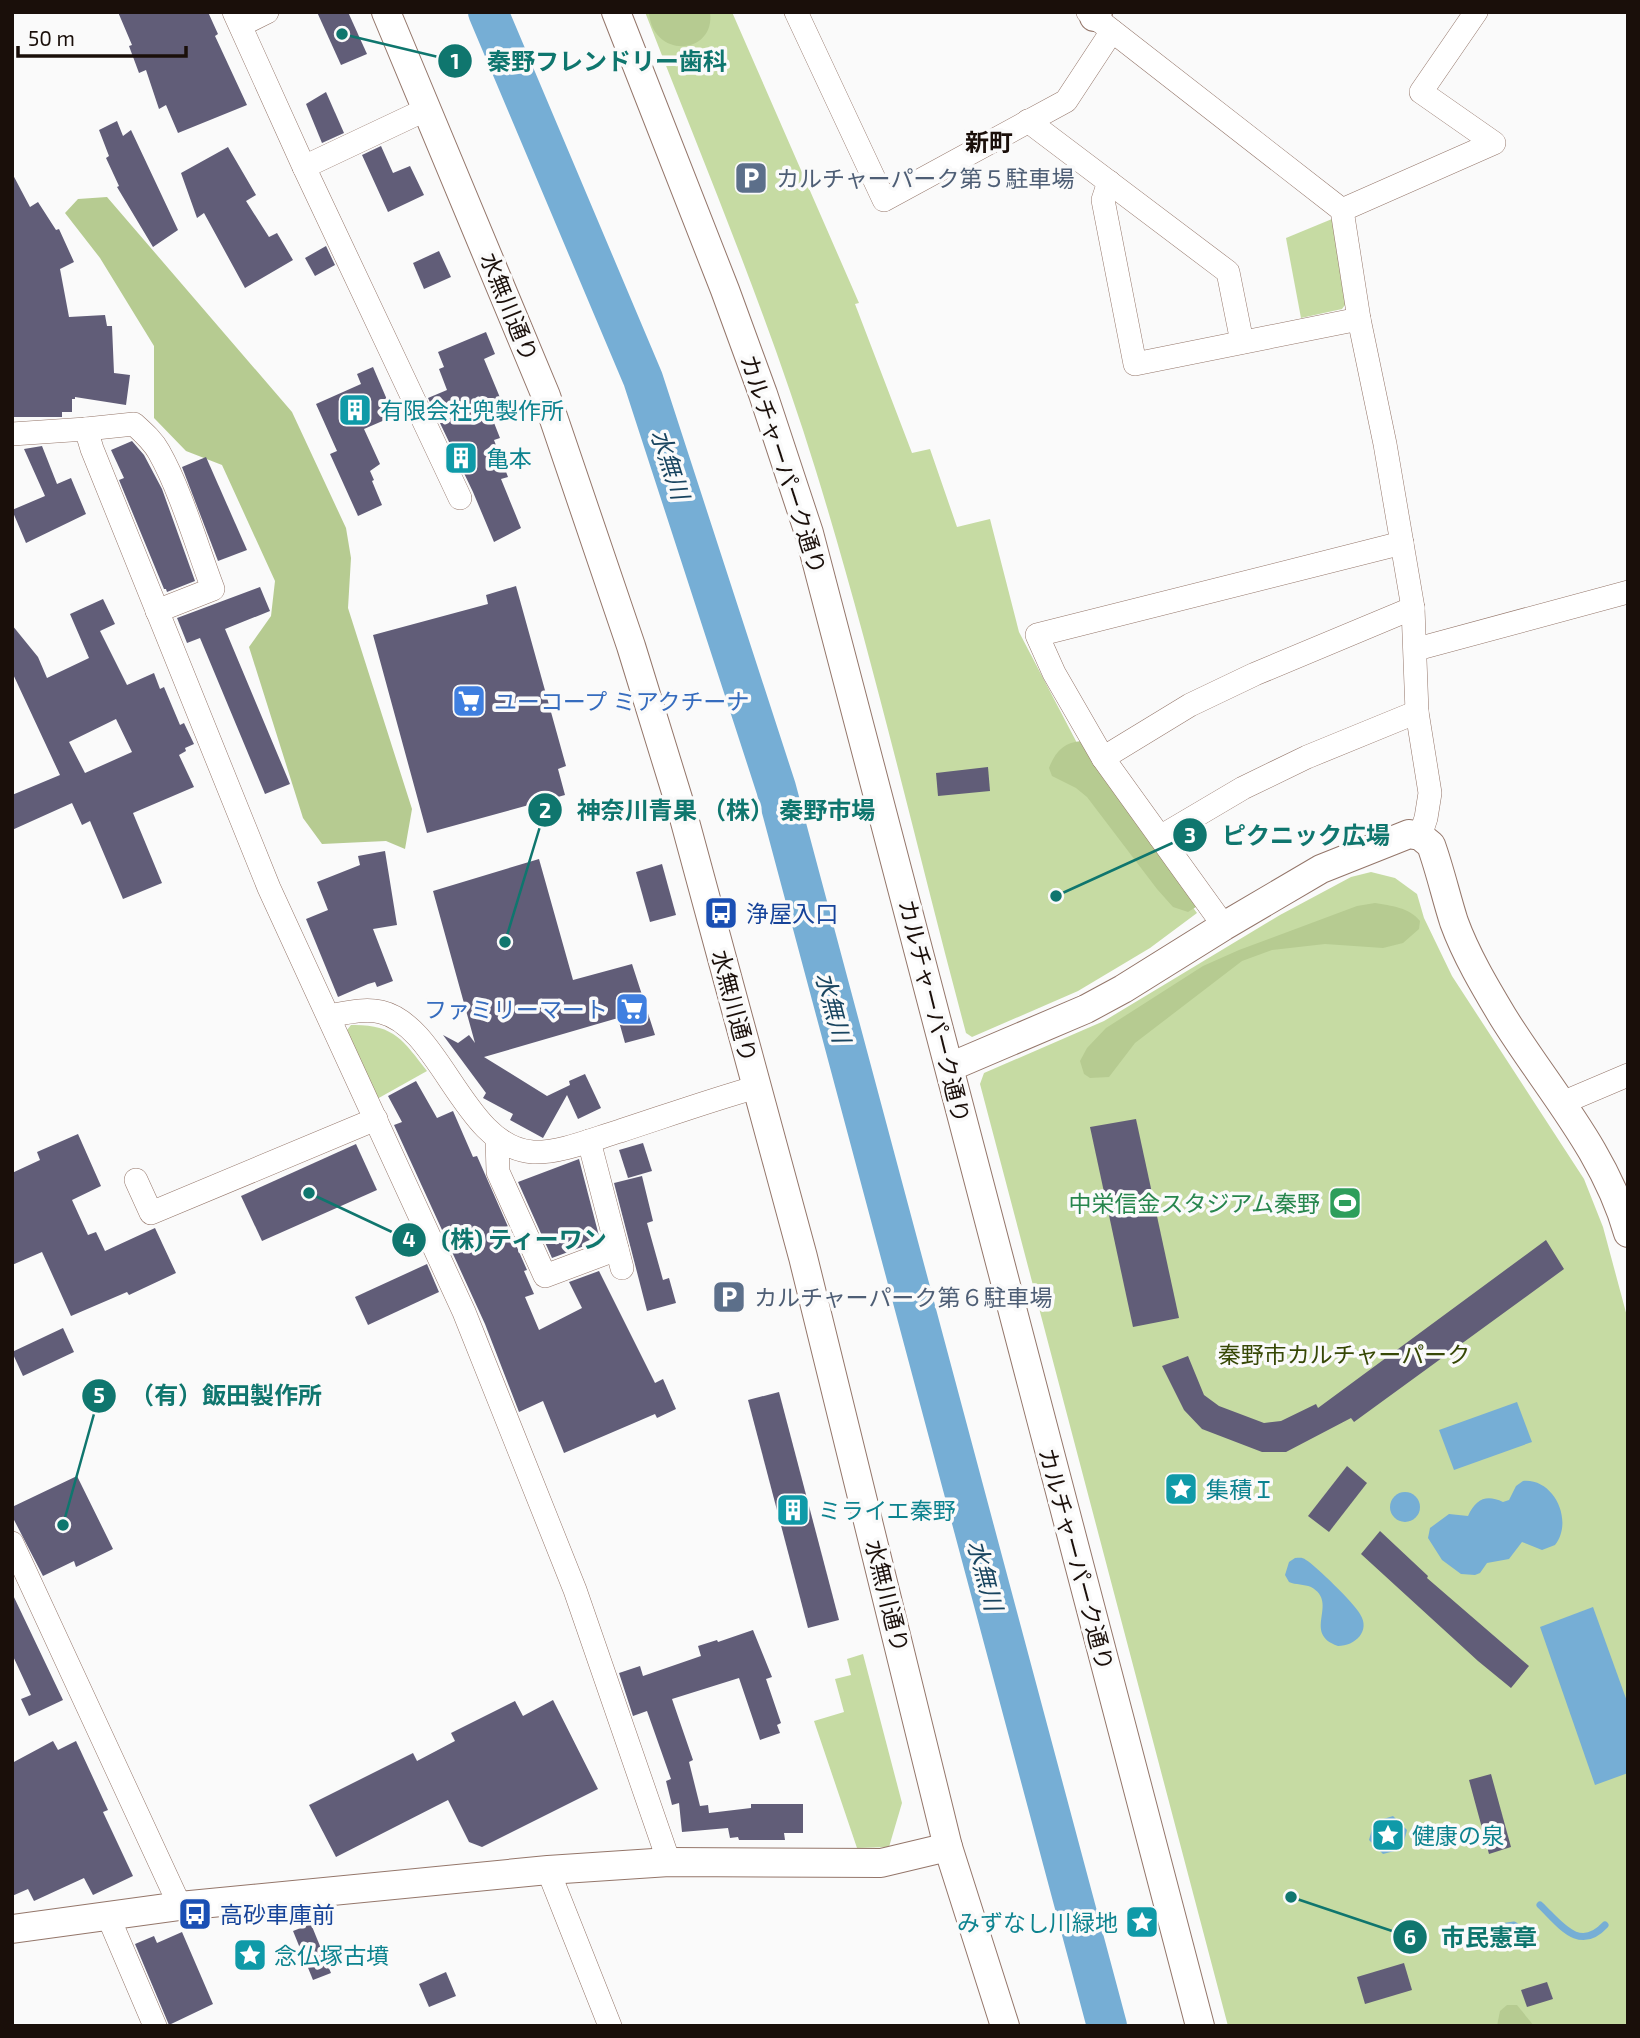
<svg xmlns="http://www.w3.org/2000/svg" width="1640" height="2038" viewBox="0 0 1640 2038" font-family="'Exo 2','Noto Sans JP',sans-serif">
<rect width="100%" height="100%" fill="#fafafa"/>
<g fill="#c6dba3">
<path d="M645,12h87l127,291 -4,1 57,149 18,-4 27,78 33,-8 29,113 70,134 108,147 -47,35 -72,43 -106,46 -6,-4c-50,-187 -93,-377 -150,-562 -48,-156 -112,-307 -171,-459z"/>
<polygon points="1332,219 1348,301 1342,309 1301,318 1286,238"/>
<polygon points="1371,872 1395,878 1417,894 1424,918 1452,976 1584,1179 1603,1227 1628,1320 1628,2026 1228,2026 980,1084 984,1073 1104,1021 1280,915 1351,877"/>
<path d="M351,1025c43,-1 52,15 76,46l-50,28 -30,-69z"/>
<polygon points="863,1654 902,1803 889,1847 857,1848 814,1721 844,1712 835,1679 851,1675 847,1659"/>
</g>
<g fill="#b6cb91">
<path d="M649,12h61c6,43 -58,48 -61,0z"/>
<polygon points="107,197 292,412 346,528 351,558 348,608 412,809 405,849 386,841 322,844 303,818 249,647 271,616 275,581 222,465 186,451 154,418 154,346 100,258 65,213 78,199"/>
<path d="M1082,741l115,158 -1,8 -8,5 -15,-5 -16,-18 -70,-92 -11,-9 -24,-12 -3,-8c6,-16 15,-26 33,-27z"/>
<path d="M1375,903c16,3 34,4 45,18l-1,8 -16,14 -20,5 -58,-4 -53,6 -30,11 -107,82 -26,34 -19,1 -6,-4 -4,-13 7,-13 19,-20 97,-62 36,-16 118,-44z"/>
<polygon points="1507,2005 1517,2005 1534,2026 1497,2026 1500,2011"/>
</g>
<g fill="#76aed5">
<polygon points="1517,1402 1532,1442 1454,1470 1439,1430"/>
<path d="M1523,1481c31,-3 51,40 32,64l-13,5 -20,-8 -13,17 -22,4 -7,10 -5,2 -14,-1 -19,-14 -14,-22 2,-10 19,-14 19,2c8,-17 18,-22 35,-14l6,-2 7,-14z"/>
<circle cx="1405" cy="1507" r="15"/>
<path d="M1295,1558c5,0 7,-1 11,2 9,5 49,44 54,54 11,17 -5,32 -22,32 -37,-13 2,-43 -27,-59 -7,-3 -15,-2 -22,-5l-4,-7 4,-13z"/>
<polygon points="1593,1607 1628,1704 1628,1773 1595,1785 1540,1627"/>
<polygon points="1393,1816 1407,1830 1402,1849 1383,1854 1369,1840 1374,1822"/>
</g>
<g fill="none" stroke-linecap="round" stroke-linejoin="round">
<g stroke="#76aed5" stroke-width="7">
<path d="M1540,1905c20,19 39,48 65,20"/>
<polyline points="1501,1927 1514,1925 1531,1938"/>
</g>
<polyline stroke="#76aed5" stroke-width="40" points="488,12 643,379 776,788 1107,2026"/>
</g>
<g fill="#615d78" fill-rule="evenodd">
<polygon points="118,12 208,12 218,34 215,36 247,105 178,133 166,105 159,109 146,70 139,73 129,46 132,45"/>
<polygon points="317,12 348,12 367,54 341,65"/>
<polygon points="326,92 344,133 322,143 306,104"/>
<polygon points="117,121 123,136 131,130 178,230 153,247 117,187 119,186 106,158 109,156 99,130"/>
<polygon points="381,146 393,173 410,166 424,195 388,212 362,155"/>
<polygon points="228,147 256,195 246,201 269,237 277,233 293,260 245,288 204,213 197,218 181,173"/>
<polygon points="12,173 30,207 38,202 56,230 59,229 74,262 60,269 69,317 105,315 107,326 112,326 114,373 130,375 126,405 75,397 75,399 72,399 72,412 62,412 62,417 12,417"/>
<polygon points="326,246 335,265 315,276 305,258"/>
<polygon points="439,251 451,277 424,289 413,263"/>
<polygon points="486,332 495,354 484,359 501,400 487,405 500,438 494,440 508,477 501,479 521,528 494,542 473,492 428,398 447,390 439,369 444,367 438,352"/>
<polygon points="373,367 394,416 364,429 380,464 370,471 374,480 372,481 382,505 358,516 330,454 337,451 316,404 361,384 357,374"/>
<polygon points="132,441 144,455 162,489 195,581 167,592 166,589 164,589 119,480 124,478 111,450"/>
<polygon points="42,446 57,484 71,478 86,514 26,543 12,510 45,496 24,449"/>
<polygon points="206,457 247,550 218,561 182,467"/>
<polygon points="516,586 566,766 558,769 565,795 427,833 373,635 488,604 486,595"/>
<polygon points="260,587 270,611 225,629 290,784 265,794 200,638 187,643 177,618"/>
<path d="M103,599l12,25 -15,7 27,54 27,-12 6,16 4,-2 16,38 4,-2 10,21 -9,4 1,3 -7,4 15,32 -61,26 29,70 -39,16 -33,-78 -8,4 -10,-22 -60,27v-35l48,-20 -48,-103v-47l26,32 9,21 42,-20 -19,-44zM116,719l16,33 -47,21 -16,-31z"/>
<polygon points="988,767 990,791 938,796 936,773"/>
<polygon points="385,851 397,925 373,929 393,981 377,987 375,982 368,984 338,997 306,919 328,910 317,882 360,865 358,856"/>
<polygon points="539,859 573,980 632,964 655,1035 625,1043 618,1018 484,1057 547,1096 570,1085 569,1081 585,1074 601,1108 578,1119 567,1095 543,1138 510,1120 513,1114 483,1098 486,1093 443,1035 458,1043 469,1035 475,1043 433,891"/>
<polygon points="662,864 676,915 650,922 636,872"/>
<polygon points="416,1081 437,1118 453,1111 473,1157 477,1156 527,1270 524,1271 534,1294 525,1297 539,1330 582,1308 569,1282 599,1271 655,1383 663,1379 676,1409 657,1418 655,1414 564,1453 543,1401 519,1412 485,1324 394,1125 402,1122 388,1096"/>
<polygon points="1136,1119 1179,1318 1133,1327 1090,1127"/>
<polygon points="78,1134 101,1186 72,1200 88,1235 96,1232 105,1251 155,1228 176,1273 129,1295 127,1292 71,1316 42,1252 12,1265 12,1173 40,1160 37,1152"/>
<polygon points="643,1143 652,1171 628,1178 619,1150"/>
<polygon points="356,1144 377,1190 262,1241 241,1196"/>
<polygon points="579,1159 599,1236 585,1242 587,1245 552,1258 518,1182"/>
<polygon points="642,1176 653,1221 647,1223 663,1280 669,1278 676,1303 647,1311 614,1183"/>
<polygon points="1546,1240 1564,1269 1354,1422 1351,1418 1286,1452 1262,1452 1202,1429 1184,1410 1162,1366 1188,1356 1204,1395 1219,1406 1264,1423 1281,1421 1316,1404 1318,1408"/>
<polygon points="427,1264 439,1292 368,1325 355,1297"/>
<polygon points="63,1328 74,1352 23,1376 12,1352"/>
<polygon points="779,1392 839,1620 808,1628 748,1400"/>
<polygon points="1347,1466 1367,1483 1329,1532 1308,1516"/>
<polygon points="77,1476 113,1549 76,1567 74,1561 43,1576 12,1516 12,1507"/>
<polygon points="1380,1531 1428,1576 1427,1578 1529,1666 1511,1688 1478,1661 1361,1554"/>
<polygon points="12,1593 63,1700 29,1716 21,1699 31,1695 12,1654"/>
<polygon points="753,1630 772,1677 766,1679 781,1723 777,1725 780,1733 760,1740 739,1678 672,1699 693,1760 689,1762 700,1806 708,1805 709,1813 751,1808 751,1804 803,1804 803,1833 784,1833 785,1840 739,1840 738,1837 730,1838 728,1828 682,1832 679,1803 672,1805 666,1781 671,1779 647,1711 633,1716 619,1673 640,1666 643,1676 701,1656 698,1646 717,1640 718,1642"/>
<polygon points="553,1700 598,1789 482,1847 469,1842 448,1800 336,1857 309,1805 413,1753 417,1761 455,1741 451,1733 515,1701 523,1716"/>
<polygon points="53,1741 58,1750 76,1741 108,1810 103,1812 133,1876 93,1895 84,1878 34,1901 28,1889 12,1896 12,1763"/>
<polygon points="1491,1774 1511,1847 1489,1854 1469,1780"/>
<polygon points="311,1924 331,1973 313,1980 293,1931"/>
<polygon points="182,1932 213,2004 169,2025 135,1944 154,1936 157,1943"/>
<polygon points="1404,1963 1412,1990 1365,2004 1357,1977"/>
<polygon points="446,1972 456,1996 429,2007 419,1984"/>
<polygon points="1547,1982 1553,1999 1527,2007 1521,1990"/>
</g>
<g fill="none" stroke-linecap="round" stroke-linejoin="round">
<defs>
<g id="minor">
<polyline points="234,12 304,167 460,498"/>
<polyline points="796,12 884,200 1066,101 1112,31"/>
<polyline points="1088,12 1342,210 1359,319 1385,444 1413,608 1417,712 1430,793 1426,818 1420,836"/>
<polyline points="241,25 267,12"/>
<polyline points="1028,121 1228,272 1242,342"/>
<polyline points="304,167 427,109"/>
<polyline points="1109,182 1103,200 1135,364 1359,319"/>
<polyline points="1342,210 1494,143 1421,92 1476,12"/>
<path d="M86,429l48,-5c10,9 19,17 25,28 22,39 38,95 54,137l-56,22"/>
<polyline points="12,434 86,429 92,449 269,888 464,1312 575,1590 669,1862"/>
<polyline points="1417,649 1628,592"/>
<polyline points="1103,758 1190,705 1255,674 1413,608"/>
<polyline points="1160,837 1243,788 1307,757 1417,712"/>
<polyline points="1224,926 1103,758 1054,673 1037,635 1402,543"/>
<path d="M329,1016c17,-3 35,-8 52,-4 60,14 83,136 152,140 28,1 60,-13 87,-21 46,-15 91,-31 137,-44"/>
<polyline points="1562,1103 1628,1075"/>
<polyline points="497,1139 498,1172 545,1276 617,1249"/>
<polyline points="589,1141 622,1268"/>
<polyline points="136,1180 151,1213 376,1119"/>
<polyline points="12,1543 180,1906"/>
<polyline points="548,1870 610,2026"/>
<polyline points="108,1916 155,2026"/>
</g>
<g id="tertiary">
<polyline points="386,12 546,396 631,646 684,818 803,1257 948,1847 1005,2026"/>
<polyline points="616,12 725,290 763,394 809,533 1200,2026"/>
<polyline points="1094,17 1098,12"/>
<path d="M950,1067l136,-58 37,-20 101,-63 97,-57 88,-35 11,2 11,9c9,25 15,52 23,77 12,33 31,65 49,95 44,71 102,134 125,216"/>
<polyline points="12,1929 180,1906 548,1870 669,1862 881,1863 948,1847"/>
</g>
</defs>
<use href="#minor" stroke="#94766a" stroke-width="24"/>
<use href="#tertiary" stroke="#94766a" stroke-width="30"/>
<use href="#minor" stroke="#fff" stroke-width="23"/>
<use href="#tertiary" stroke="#fff" stroke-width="28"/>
</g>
<defs>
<symbol id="parking-square" viewBox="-11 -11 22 22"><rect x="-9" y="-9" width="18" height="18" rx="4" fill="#5c6f8a" stroke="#fafafa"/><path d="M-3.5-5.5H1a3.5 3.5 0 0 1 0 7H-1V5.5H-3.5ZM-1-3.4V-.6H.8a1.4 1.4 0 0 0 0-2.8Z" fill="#fff"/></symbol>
<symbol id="building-square" viewBox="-11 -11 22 22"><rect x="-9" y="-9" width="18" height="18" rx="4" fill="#0f9aa8" stroke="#fafafa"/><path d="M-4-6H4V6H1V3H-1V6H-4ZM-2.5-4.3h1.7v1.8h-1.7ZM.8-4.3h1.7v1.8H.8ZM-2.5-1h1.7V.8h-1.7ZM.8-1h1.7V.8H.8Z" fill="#fff"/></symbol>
<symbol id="supermarket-square" viewBox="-11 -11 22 22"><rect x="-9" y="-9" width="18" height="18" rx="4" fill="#3f7fe0" stroke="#fafafa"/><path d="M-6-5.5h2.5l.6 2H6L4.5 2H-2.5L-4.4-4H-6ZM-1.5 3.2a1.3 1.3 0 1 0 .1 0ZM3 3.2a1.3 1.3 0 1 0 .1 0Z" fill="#fff"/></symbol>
<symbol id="bus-square" viewBox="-11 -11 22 22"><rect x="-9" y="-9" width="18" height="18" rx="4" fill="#1a4fb4" stroke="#fafafa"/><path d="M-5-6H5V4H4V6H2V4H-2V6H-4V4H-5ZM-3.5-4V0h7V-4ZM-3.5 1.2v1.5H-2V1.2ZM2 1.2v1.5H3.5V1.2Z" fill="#fff"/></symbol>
<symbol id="stadium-square" viewBox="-11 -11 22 22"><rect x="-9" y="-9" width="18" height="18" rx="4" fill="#2e9e5b" stroke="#fafafa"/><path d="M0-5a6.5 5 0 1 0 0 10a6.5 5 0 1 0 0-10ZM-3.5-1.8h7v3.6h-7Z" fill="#fff"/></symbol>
<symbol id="sight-square" viewBox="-11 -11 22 22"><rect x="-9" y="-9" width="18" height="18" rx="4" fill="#0f9aa8" stroke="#fafafa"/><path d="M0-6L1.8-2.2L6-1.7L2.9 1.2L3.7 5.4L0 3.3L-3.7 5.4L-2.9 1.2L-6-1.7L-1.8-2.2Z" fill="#fff"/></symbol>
</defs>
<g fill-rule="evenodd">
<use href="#parking-square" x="732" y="159" width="38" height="38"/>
<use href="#building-square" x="336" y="391" width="38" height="38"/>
<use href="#building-square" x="442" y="439" width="38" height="38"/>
<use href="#supermarket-square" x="450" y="682" width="38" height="38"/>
<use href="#bus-square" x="702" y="894" width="38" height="38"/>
<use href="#supermarket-square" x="613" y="990" width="38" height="38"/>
<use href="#stadium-square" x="1326" y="1184" width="38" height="38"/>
<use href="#parking-square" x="710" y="1278" width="38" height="38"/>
<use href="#sight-square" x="1162" y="1470" width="38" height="38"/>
<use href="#building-square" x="774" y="1491" width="38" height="38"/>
<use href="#sight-square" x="1369" y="1816" width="38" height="38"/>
<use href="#bus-square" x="176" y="1895" width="38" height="38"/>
<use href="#sight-square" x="1123" y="1903" width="38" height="38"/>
<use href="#sight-square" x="231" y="1936" width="38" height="38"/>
</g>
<g text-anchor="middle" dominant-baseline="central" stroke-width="7" stroke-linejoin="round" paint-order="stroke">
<g font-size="23" fill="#4e5e75" stroke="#fafafa" text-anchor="start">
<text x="776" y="178">カルチャーパーク第５駐車場</text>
<text x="754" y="1297">カルチャーパーク第６駐車場</text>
</g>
<g font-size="23" fill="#1a0f0a" stroke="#fafafa">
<text transform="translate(510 307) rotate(68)">水無川通り</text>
<text transform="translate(784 464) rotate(72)">カルチャーパーク通り</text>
<text transform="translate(735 1006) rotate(75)">水無川通り</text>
<text transform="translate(935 1011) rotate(76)">カルチャーパーク通り</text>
<text transform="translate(1077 1559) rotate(75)">カルチャーパーク通り</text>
<text transform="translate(888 1596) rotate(76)">水無川通り</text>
</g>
<g font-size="23" fill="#0d838f" stroke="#fafafa" text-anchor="start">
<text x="380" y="410">有限会社兜製作所</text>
<text x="486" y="458">亀本</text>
<text x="1206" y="1489">集積Ｉ</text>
<text x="818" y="1510">ミライエ秦野</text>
<text x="1412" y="1835">健康の泉</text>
<text x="1118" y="1922" text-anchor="end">みずなし川緑地</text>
<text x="274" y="1955">念仏塚古墳</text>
</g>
<g font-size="23" fill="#366cbe" stroke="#fafafa" text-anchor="start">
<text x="494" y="701">ユーコープ ミアクチーナ</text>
<text x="608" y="1009" text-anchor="end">ファミリーマート</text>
</g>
<g font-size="23" fill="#164399" stroke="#fafafa" text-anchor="start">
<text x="746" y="913">浄屋入口</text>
<text x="220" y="1914">高砂車庫前</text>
</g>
<g font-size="23" fill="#27864d" stroke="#fafafa" text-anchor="end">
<text x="1320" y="1203">中栄信金スタジアム秦野</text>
</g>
<g font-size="23" fill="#374806" stroke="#fafafa">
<text x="1344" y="1354">秦野市カルチャーパーク</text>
</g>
<g font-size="24" font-weight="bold" fill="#1a0f0a" stroke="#fafafa">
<text x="989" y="141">新町</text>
</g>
<g font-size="24" font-style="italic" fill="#18445f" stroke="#fafafa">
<text transform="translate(671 464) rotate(72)">水無川</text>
<text transform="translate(834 1007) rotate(75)">水無川</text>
<text transform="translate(986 1575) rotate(75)">水無川</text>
</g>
</g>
<path fill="none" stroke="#0f766e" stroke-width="2.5" d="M342 34L455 61M505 942L545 810M1056 896L1190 835M309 1193L409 1240M63 1525L99 1396M1291 1897L1410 1937"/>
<g fill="#0f766e" stroke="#fafafa" stroke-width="2.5">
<circle cx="342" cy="34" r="7"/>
<circle cx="505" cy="942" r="7"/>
<circle cx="1056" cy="896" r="7"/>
<circle cx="309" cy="1193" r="7"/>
<circle cx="63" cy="1525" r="7"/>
<circle cx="1291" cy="1897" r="7"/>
<circle cx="455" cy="61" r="18"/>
<circle cx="545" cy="810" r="18"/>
<circle cx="1190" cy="835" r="18"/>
<circle cx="409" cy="1240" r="18"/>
<circle cx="99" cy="1396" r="18"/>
<circle cx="1410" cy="1937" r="18"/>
</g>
<g font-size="21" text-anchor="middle" font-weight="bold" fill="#fff">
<text x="455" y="69">1</text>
<text x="545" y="818">2</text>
<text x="1190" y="843">3</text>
<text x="409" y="1247">4</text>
<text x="99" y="1403">5</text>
<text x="1410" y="1945">6</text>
</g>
<g font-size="24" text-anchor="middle" font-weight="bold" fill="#0f766e" stroke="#fafafa" stroke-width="7" stroke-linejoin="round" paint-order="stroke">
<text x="607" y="70">秦野フレンドリー歯科</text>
<text x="726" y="819">神奈川青果 （株） 秦野市場</text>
<text x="1306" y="844">ピクニック広場</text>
<text x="524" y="1248">(株) ティーワン</text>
<text x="226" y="1404">（有）飯田製作所</text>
<text x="1489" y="1946">市民憲章</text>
</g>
<rect width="1640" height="2038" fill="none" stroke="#1a0f0a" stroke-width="28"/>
<path d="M18 46v10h168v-10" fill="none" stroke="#1a0f0a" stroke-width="3.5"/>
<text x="28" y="46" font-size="21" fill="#1a0f0a" stroke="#fafafa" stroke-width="5" paint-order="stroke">50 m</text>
</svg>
